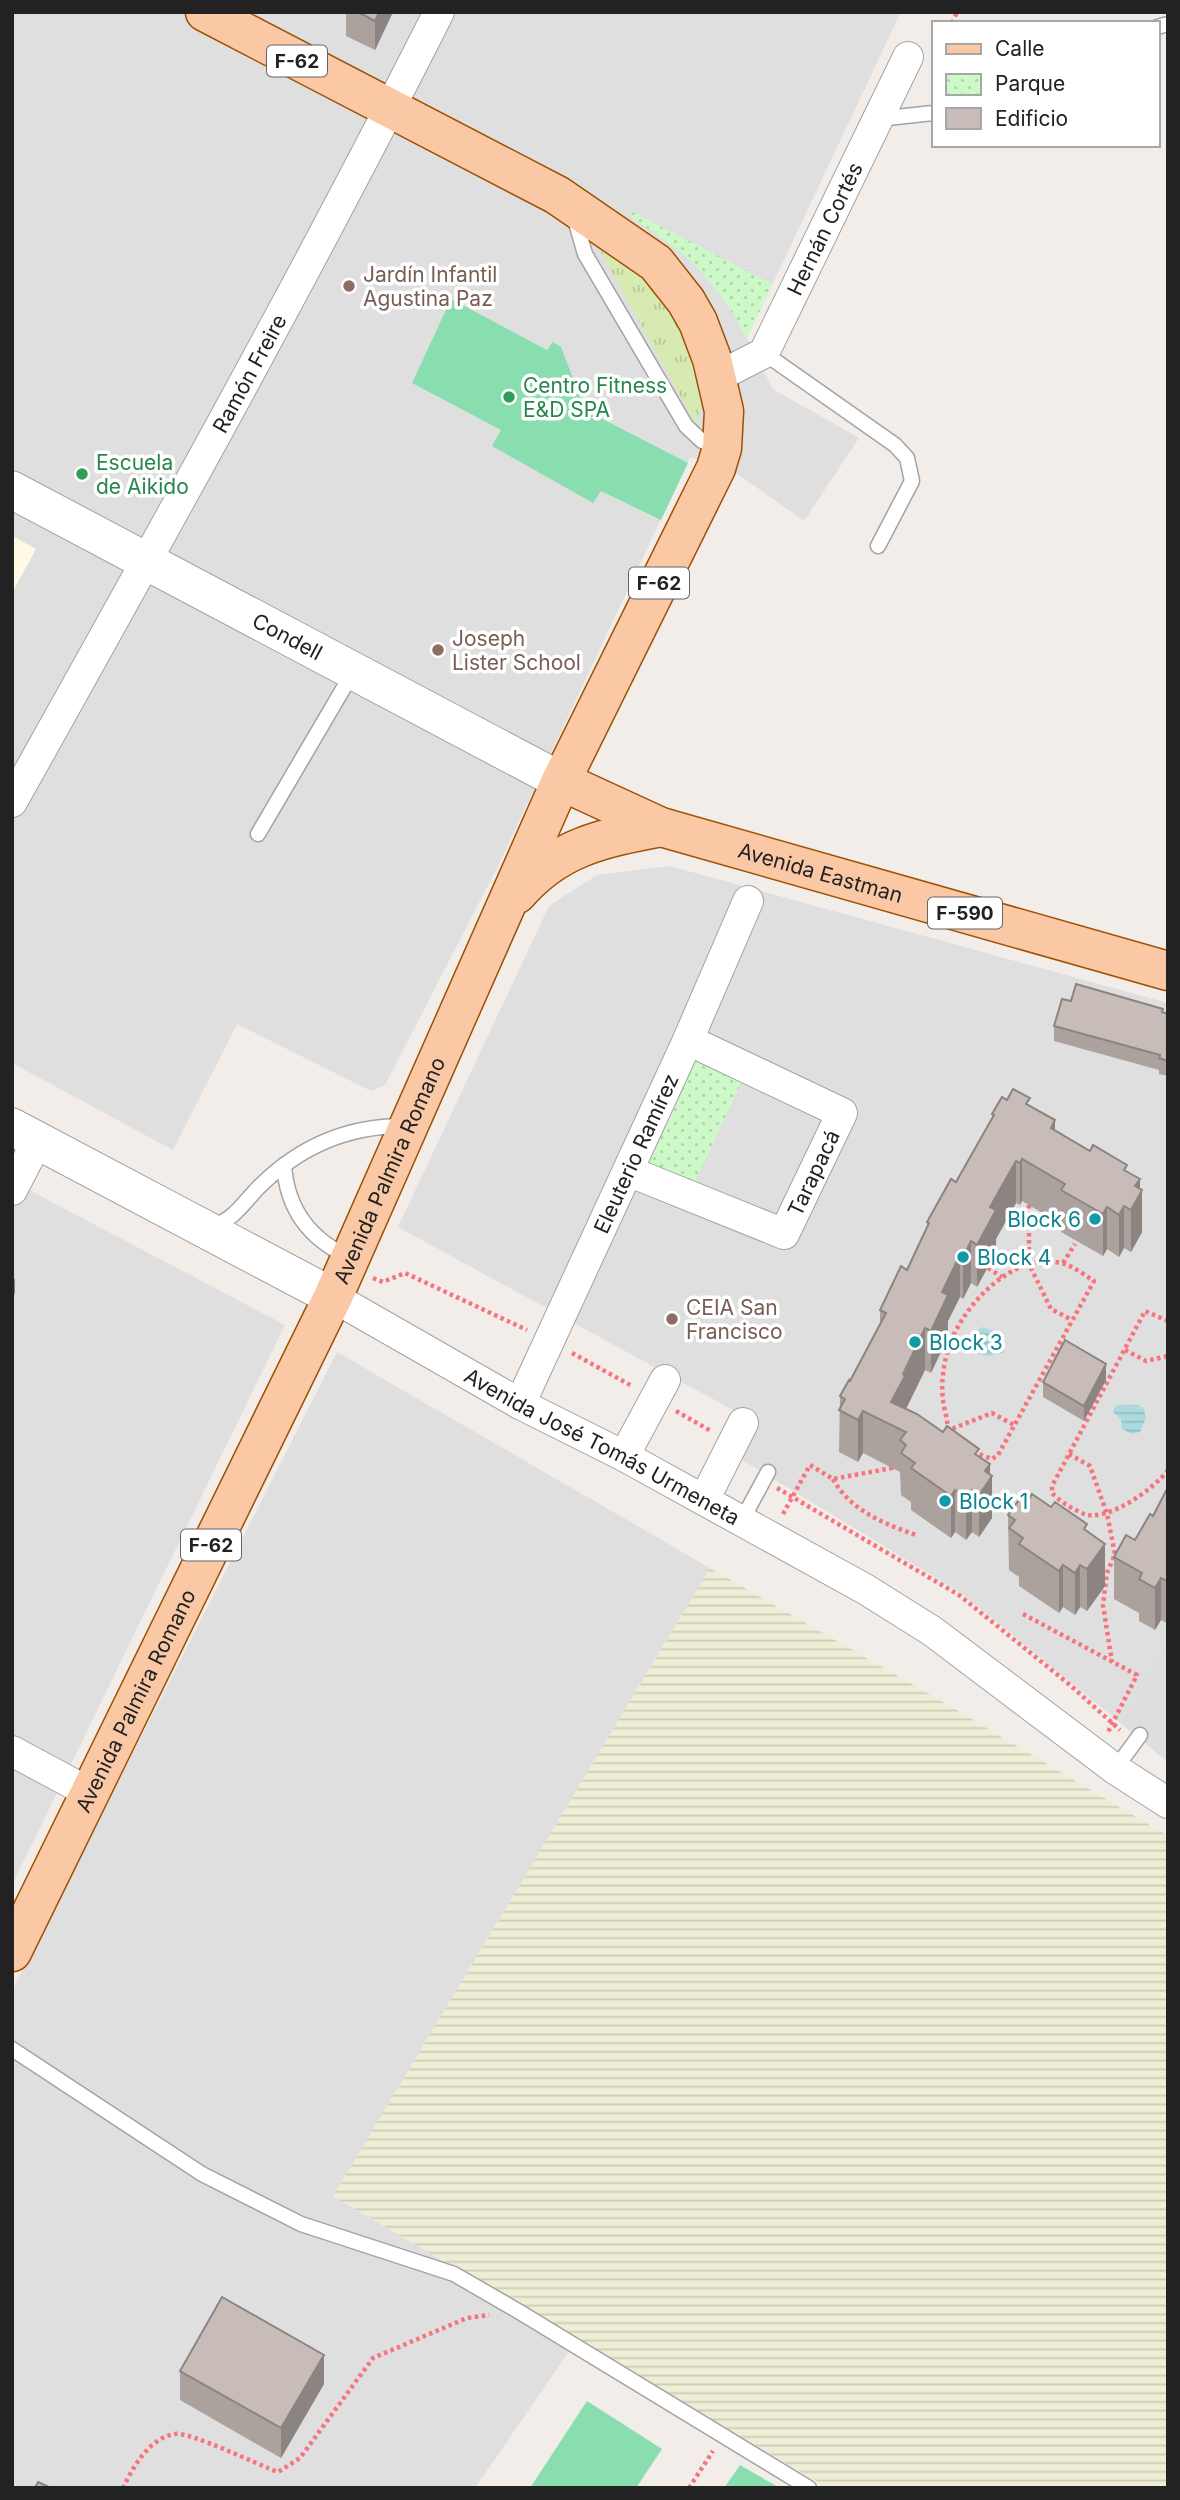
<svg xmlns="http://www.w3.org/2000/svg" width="1180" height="2500" viewBox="0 0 1180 2500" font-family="Inter,sans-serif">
<defs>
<pattern id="farmland-rules" width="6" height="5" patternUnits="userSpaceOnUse" patternTransform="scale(1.75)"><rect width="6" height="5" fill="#efedd5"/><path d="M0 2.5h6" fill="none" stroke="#cdcbb7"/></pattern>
<pattern id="grass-tufts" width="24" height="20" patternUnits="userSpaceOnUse" patternTransform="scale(1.75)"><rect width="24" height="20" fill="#d6eab1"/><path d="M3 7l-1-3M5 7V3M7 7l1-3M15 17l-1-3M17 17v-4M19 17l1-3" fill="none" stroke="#b7c898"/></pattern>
<pattern id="park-dots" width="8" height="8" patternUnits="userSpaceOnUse" patternTransform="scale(1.75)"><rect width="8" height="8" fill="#cdf9c9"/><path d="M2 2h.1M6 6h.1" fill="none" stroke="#b0d5ac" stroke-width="1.8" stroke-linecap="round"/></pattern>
<pattern id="water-rules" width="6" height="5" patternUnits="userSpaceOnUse" patternTransform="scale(1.75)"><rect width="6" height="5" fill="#abdbde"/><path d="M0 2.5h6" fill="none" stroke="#93bcbe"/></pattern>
</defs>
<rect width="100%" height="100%" fill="#f2ede9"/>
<g fill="#e0dfdf">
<polygon points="12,12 901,12 747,338 773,389 859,438 804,521 739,475 690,457 498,866 385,1085 371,1091 237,1024 173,1150 12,1063"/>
<polygon points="670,866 1168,1003 1168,1762 961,1593 739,1458 755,1422 398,1227 549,906 597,875"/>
<polygon points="12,1181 285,1325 12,1885"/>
<polygon points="337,1352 710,1568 333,2196 577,2340 475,2488 12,2488 12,1991"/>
</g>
<polygon fill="#fffae5" points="12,536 36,549 12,593"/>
<polygon fill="url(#farmland-rules)" points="710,1568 943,1702 1168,1836 1168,2488 828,2488 333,2196"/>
<polygon fill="url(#grass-tufts)" points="590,233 653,277 700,358 703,402 696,424"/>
<g fill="url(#park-dots)">
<path d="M631,211l141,73 -25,55c-31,-59 -59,-86 -115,-121z"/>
<polygon points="687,1056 742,1081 694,1184 640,1159"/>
</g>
<g fill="#89deb0">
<polygon points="451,299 547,350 553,342 561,347 585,410 688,463 661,520 601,491 593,503 492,446 501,430 412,383"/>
<polygon points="587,2401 662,2449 636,2488 530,2488"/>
<polygon points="740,2465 780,2488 724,2488"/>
</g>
<polygon fill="#dedede" points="1168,1639 1168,1750 1163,1758 1122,1724"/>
<g fill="url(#water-rules)">
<path d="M983,1327l11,4 2,9 9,7 -2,6 -16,3 -13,-3c-4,-12 -3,-21 9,-26z"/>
<polygon points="1122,1405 1138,1405 1144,1409 1146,1418 1140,1432 1132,1434 1122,1429 1121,1419 1113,1412 1115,1406"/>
</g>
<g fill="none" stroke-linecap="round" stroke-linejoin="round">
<defs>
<g id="service">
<polyline points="1157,27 1168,24"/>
<polyline points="878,119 933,113"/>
<polyline points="574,216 585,254 686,426 702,441 720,448"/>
<polyline points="764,353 895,445 907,458 912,481 878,546"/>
<polyline points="258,834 353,672"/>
<path d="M284,1165c3,44 25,74 65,92"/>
<path d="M212,1227c23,-9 29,-21 45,-38 41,-42 90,-64 150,-63"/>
<polyline points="742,1520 768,1472"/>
<polyline points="1115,1769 1140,1735"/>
<polyline points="12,2049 202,2174 301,2224 454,2274 518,2311 809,2488"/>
</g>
<g id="minor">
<path id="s1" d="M717,377l47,-24 144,-296"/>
<path id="s2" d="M12,802c146,-261 292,-523 427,-790"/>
<path id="s3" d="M628,1171l156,63 58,-121 -154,-73"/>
<polyline points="12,1190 38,1140"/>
<path id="s4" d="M333,1297l187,107 104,52 241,133 67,42 183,138 53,34"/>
<path id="s5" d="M520,1404l168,-364 60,-139"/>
<polyline points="624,1456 665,1380"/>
<polyline points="704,1500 743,1423"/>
<polyline points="12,1751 90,1793"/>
</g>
<g id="tertiary">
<path id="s6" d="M12,490l549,291"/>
<polyline points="12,1127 333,1297"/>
</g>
<g id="primary">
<path id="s7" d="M561,781l100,46 507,144"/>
<path d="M517,894c40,-47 86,-56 144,-67"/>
<path id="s8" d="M12,1952l321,-655 228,-516 155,-313 6,-20 2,-37 -12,-52 -14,-37 -12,-21 -30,-38 -99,-68 -352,-183"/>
</g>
</defs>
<use href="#service" stroke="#a3a3a3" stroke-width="17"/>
<use href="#minor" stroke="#a3a3a3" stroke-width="32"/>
<use href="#tertiary" stroke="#a3a3a3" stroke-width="39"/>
<use href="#primary" stroke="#9d5103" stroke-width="41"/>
<g stroke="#f8747c" stroke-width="4.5" stroke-dasharray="3.5 3.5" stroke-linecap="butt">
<polyline points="952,23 957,12"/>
<polyline points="1029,1205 1029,1264 1051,1309 1072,1320"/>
<polyline points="1063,1263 1075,1244"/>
<polyline points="988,1268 1002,1277"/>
<polyline points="373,1278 383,1282 405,1273 527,1330"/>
<path d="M1168,1321l-23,-10 -93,175v7c7,8 22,17 32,21 24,8 70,-25 84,-44"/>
<polyline points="1125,1350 1146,1361 1168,1356"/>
<polyline points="572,1353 632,1386"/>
<polyline points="676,1411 711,1431"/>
<path d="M947,1431c2,-9 -3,-21 -4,-31 -2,-14 0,-30 3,-43 10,-46 65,-106 115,-94 11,2 23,12 33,18l-96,174 -6,4 -16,-6"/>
<polyline points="950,1433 949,1430 992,1413 1014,1425"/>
<polyline points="1069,1454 1090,1466 1107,1514 1115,1554 1107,1573 1103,1605 1112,1662"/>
<path d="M833,1479c17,31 51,45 83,56"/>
<polyline points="777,1488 959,1595 1070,1685 1120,1730"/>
<polyline points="783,1514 810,1465 833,1479 892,1468 895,1463"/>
<polyline points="1023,1614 1137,1675 1108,1732"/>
<path d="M123,2488c10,-21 26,-50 52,-54 14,-3 83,31 103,38l22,-14 73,-100 94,-40 22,-3"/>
<polyline points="689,2488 713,2451"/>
</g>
<use href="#service" stroke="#fff" stroke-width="14"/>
<use href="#minor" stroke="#fff" stroke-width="30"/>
<use href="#tertiary" stroke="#fff" stroke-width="37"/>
<use href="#primary" stroke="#fbc8a5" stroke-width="38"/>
</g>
<g fill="#aba29e">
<polygon points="346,12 393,12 375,50 346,36"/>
<polygon points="1071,1001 1168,1014 1168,1076 1159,1074 1159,1070 1054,1041 1054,1026"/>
<polygon points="1007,1100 1030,1106 1055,1131 1127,1172 1140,1188 1142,1232 1131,1252 1124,1248 1119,1257 1107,1249 1103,1256 1061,1232 1061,1224 1022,1201 1020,1205 1016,1203 996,1239 996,1252 977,1287 971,1283 963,1299 960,1297 948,1321 948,1337 931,1373 925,1370 906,1409 979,1457 990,1475 992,1518 979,1537 972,1532 966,1540 955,1532 951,1538 911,1510 911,1502 901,1495 900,1472 863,1453 858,1462 839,1452 840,1396 850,1381 880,1325 880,1310 907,1270 927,1227 927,1222 956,1182 992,1118 992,1114"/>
<polygon points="1106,1380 1084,1421 1043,1397 1043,1382"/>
<polygon points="1168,1487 1168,1621 1167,1623 1161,1620 1155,1630 1139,1621 1139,1613 1114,1599 1114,1557 1135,1540 1153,1516"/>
<polygon points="1028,1501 1087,1532 1105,1586 1087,1611 1080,1607 1075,1615 1063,1607 1059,1613 1019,1586 1019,1577 1009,1570 1008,1515"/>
<polygon points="180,2371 324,2384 281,2458 180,2400"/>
</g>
<g fill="#8b8481">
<polygon points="379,12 393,12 375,50 375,21"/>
<polygon points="1055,1120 1055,1162 1051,1128"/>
<polygon points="1022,1159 1022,1201 1020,1205 1020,1163"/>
<polygon points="1016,1161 1016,1203 996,1239 996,1252 977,1287 977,1245 990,1207"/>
<polygon points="1140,1179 1140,1195 1142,1190 1142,1232 1131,1252 1131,1210 1135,1186"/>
<polygon points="1124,1206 1124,1248 1119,1257 1119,1215"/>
<polygon points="1107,1207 1107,1249 1103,1256 1103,1214"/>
<polygon points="971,1241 971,1283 963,1299 963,1257"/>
<polygon points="960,1255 960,1297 948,1321 948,1337 931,1373 931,1331 942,1292"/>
<polygon points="15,1278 15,1293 12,1299 12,1284"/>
<polygon points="925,1328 925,1370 905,1411 891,1402"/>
<polygon points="1106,1364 1106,1380 1084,1421 1084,1406"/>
<polygon points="863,1411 863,1453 858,1462 858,1420"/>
<polygon points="990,1464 990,1478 992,1476 992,1518 979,1537 979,1495 985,1471"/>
<polygon points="955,1490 955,1532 951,1538 951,1496"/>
<polygon points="972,1490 972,1532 966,1540 966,1498"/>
<polygon points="1105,1544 1105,1586 1087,1611 1087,1569"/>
<polygon points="1063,1565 1063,1607 1059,1613 1059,1571"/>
<polygon points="1080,1565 1080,1607 1075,1615 1075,1573"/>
<polygon points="1161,1578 1161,1620 1155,1630 1155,1588"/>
<polygon points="1168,1579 1168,1621 1167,1623 1167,1581"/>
<polygon points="324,2355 324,2384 281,2458 281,2428"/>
</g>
<g fill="#c7bcb8" stroke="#8b8481" stroke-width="2">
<polygon points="358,12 379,12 375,21"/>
<polygon points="1076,984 1163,1009 1162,1012 1168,1014 1168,1061 1159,1058 1160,1055 1054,1026 1062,999 1071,1001"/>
<polygon points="1013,1089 1030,1098 1026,1104 1055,1120 1051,1128 1090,1151 1093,1145 1127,1165 1124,1170 1140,1179 1135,1186 1142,1190 1131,1210 1124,1206 1119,1215 1107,1207 1103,1214 1061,1190 1065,1184 1022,1159 1020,1163 1016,1161 990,1207 996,1210 977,1245 971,1241 963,1257 960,1255 942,1292 948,1295 931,1331 925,1328 903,1374 905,1376 891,1402 917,1414 943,1432 947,1426 979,1449 975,1454 990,1464 985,1471 992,1476 979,1495 972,1490 966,1498 955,1490 951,1496 911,1468 915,1463 901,1453 906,1445 900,1440 906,1432 863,1411 858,1420 839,1410 845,1399 840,1396 849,1380 850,1381 886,1313 880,1310 901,1266 907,1270 929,1223 927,1222 951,1179 956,1182 994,1115 992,1114 1002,1097 1007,1100"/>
<polygon points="1065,1340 1106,1364 1084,1406 1043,1382"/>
<polygon points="1168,1487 1168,1579 1167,1581 1161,1578 1155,1588 1139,1579 1142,1573 1114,1557 1126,1535 1135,1540 1150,1514 1153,1516"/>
<polygon points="1032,1494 1051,1507 1055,1502 1087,1524 1084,1529 1105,1544 1087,1569 1080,1565 1075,1573 1063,1565 1059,1571 1019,1544 1023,1538 1009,1528 1015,1520 1008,1515 1021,1497 1028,1501"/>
<polygon points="222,2297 324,2355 281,2428 180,2371"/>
<polygon points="38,2482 51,2488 35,2488"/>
</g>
<g fill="#8d6e63" stroke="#fff" stroke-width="2.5">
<circle cx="349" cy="286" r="7"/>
<circle cx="438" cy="650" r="7"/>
<circle cx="672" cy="1319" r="7"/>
</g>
<g fill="#2e9e5b" stroke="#fff" stroke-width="2.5">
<circle cx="509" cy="397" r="7"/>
<circle cx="82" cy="474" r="7"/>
</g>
<g fill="#0f9aa8" stroke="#fff" stroke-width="2.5">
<circle cx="1095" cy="1219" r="7"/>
<circle cx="963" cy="1257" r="7"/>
<circle cx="915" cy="1342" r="7"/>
<circle cx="945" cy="1501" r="7"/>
</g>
<g text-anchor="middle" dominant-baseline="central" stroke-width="7" stroke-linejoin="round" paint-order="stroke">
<g fill="#fff" stroke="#646464" stroke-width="2">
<rect x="267" y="45.5" width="60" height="31" rx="5"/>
<rect x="629" y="567.5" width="60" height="31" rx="5"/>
<rect x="928" y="897.5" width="74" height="31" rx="5"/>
<rect x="181" y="1529.5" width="60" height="31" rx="5"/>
</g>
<g font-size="19" font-weight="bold" fill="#222">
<text x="297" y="61">F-62</text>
<text x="659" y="583">F-62</text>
<text x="965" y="913">F-590</text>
<text x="211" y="1545">F-62</text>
</g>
<g font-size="21" fill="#222" stroke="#fff">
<text stroke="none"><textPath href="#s1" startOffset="191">Hernán Cortés</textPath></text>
<text stroke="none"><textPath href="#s2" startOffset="490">Ramón Freire</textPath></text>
<text stroke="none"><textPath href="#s6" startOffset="312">Condell</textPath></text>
<text stroke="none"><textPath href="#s7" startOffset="276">Avenida Eastman</textPath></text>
<text stroke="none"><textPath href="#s5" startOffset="276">Eleuterio Ramírez</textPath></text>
<text stroke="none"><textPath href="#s8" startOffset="868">Avenida Palmira Romano</textPath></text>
<text stroke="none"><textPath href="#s3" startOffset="236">Tarapacá</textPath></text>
<text stroke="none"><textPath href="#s4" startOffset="308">Avenida José Tomás Urmeneta</textPath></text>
<text stroke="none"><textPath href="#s8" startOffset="280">Avenida Palmira Romano</textPath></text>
</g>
<g font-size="21" fill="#785e54" stroke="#fff" text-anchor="start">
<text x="363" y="274">Jardín Infantil<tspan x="363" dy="24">Agustina Paz</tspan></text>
<text x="452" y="638">Joseph<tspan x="452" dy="24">Lister School</tspan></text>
<text x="686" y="1307">CEIA San<tspan x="686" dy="24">Francisco</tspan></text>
</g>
<g font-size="21" fill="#27864d" stroke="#fff" text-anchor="start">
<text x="523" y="385">Centro Fitness<tspan x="523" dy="24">E&amp;D SPA</tspan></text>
<text x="96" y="462">Escuela<tspan x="96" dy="24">de Aikido</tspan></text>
</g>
<g font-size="21" fill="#0d838f" stroke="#fff" text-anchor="start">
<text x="1081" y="1219" text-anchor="end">Block 6</text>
<text x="977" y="1257">Block 4</text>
<text x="929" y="1342">Block 3</text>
<text x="959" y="1501">Block 1</text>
</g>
</g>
<rect width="1180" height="2500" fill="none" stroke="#222222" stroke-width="28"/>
<rect x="932" y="21" width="228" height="126" fill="#ffffff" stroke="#a7a7a7" stroke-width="2"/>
<rect x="946" y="44" width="35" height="10" fill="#fbc8a5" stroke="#a7a7a7" stroke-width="2"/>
<text x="995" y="56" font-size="21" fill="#222222">Calle</text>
<rect x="946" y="74" width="35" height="21" fill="url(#park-dots)" stroke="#a7a7a7" stroke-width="2"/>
<text x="995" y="91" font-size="21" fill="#222222">Parque</text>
<rect x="946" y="108" width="35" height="21" fill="#c7bcb8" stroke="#a7a7a7" stroke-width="2"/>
<text x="995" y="126" font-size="21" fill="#222222">Edificio</text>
</svg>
